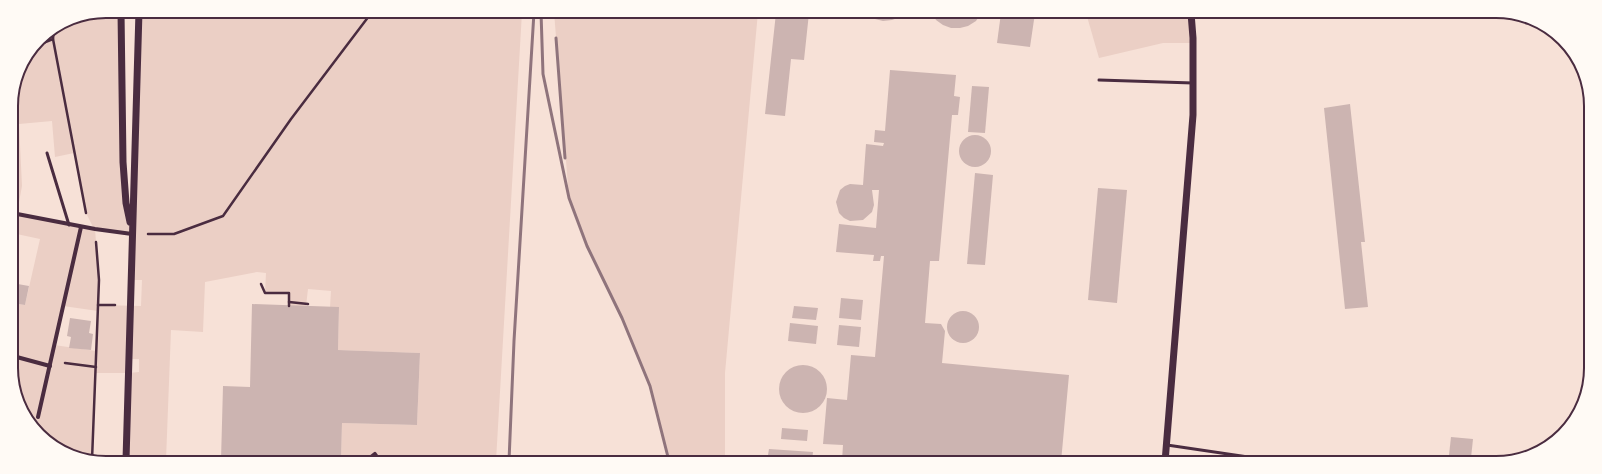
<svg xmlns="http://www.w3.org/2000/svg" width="1602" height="474" viewBox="0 0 1602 474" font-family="Commissioner,sans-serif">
<rect width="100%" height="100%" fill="#f7e1d7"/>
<g fill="#ebcfc5" fill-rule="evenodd">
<path d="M106,11h15l2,151 9,69 7,-220 383,1 -26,449 -155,-1 1,-37 75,2 3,-72 -82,-3 1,-42 -9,-1 1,-16 -23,-2 -2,17h-17v-13h-24l1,-20 -9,-1 -52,10 -2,50 -32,-2 -5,130h-40l2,-87h-32l-4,87h-11l-42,-25 -26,-48 -1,-84 13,2 15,-66 -28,-6 -1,-133 7,-31 21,-30 31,-21zM52,121l3,36 19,-4 11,58 9,18 -77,-16 5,-27 -3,-62zM95,229l37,5 -1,46h11l-1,26 -43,-1 1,-25zM63,306l35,5 -2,40 -42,-6zM129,359h10v13l-10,1z"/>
<polygon points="554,12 758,12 725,373 725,461 669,461 650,386 622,318 587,246 569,198"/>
<polygon points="1086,13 1191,13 1193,43 1163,43 1099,58"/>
</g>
<g fill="#ccb4b1">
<polygon points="776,13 809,13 804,60 791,59 785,116 765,114"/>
<polygon points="866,13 905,13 900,17 892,20 883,21 875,19"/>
<polygon points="932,13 981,13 976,21 968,26 960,28 951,28 943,25 936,20"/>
<polygon points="1001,13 1035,13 1030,47 997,43"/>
<polygon points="890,70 956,75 954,96 960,97 958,115 952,115 939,261 930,261 925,323 941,324 945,331 942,363 1069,375 1061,462 842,461 843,445 823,444 827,398 847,400 851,355 875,357 884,256 881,256 880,261 873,261 874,255 836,252 839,224 876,228 879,190 872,190 874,205 872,212 863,220 850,221 844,218 839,213 836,202 840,190 845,186 850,184 863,185 866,144 883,146 884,143 874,142 875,130 885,131"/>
<polygon points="972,86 989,87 985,133 968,132"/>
<polygon points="1350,104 1365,242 1361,242 1368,307 1345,309 1324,108"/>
<circle cx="975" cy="151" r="16"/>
<polygon points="975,173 993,175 985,265 967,264"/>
<polygon points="1098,188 1127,190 1117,303 1088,300"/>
<polygon points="12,283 29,286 25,305 12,303"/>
<polygon points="841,298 863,300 861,320 839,318"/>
<polygon points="252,304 339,307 338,350 420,353 417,425 342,423 341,460 221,460 223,386 250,387"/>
<polygon points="794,306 818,308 816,320 792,318"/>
<circle cx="963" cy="327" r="16"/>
<polygon points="70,318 91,321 89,333 93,334 91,350 69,348 71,337 67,336"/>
<polygon points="790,323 818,326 816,344 788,341"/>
<polygon points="839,325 861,327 859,347 837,345"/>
<circle cx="803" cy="389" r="24"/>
<polygon points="782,428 808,430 807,441 781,439"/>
<polygon points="1451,437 1473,439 1471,458 1449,455"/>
<polygon points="769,449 813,452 812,461 767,461"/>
</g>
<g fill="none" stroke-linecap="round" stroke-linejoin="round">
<g stroke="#4a2c40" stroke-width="2.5">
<polyline points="54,29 53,39 86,213"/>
<polyline points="33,47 53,39"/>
<polyline points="148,234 174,234 223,216 291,119 372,12"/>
<polyline points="261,284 265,293 289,293 289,306"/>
<polyline points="289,302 308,304"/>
<polyline points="98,305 115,305"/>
<polyline points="65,363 96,367"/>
<polyline points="92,460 99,280 96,242"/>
<polyline points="366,460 375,453 380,460"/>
</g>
<g stroke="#4a2c40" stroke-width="3">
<polyline points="1099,80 1193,83"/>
<polyline points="47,153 69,225"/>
<polyline points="1167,445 1282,462"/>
</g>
<g stroke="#4a2c40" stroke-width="4">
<polyline points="12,213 95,229 132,234"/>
<polyline points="13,356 50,366"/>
<polyline points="38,417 81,227"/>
</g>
<g stroke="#4a2c40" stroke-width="7">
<polyline points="121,11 123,162 126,203 130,222"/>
<polyline points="126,460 139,11"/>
<polyline points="1165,462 1193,115 1193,38 1191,13"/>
</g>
<g stroke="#8f747c" stroke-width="3">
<polyline points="541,12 543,74 569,198 587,246 622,318 650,386 669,461"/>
<polyline points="556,38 565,158"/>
<polyline points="509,461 514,341 534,12"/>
</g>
</g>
<path d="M0 0H1602V474H0ZM106 18H1496A88 88 0 0 1 1584 106V368A88 88 0 0 1 1496 456H106A88 88 0 0 1 18 368V106A88 88 0 0 1 106 18Z" fill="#fffaf5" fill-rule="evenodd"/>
<path fill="none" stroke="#4a2c40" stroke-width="2" d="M106 18H1496A88 88 0 0 1 1584 106V368A88 88 0 0 1 1496 456H106A88 88 0 0 1 18 368V106A88 88 0 0 1 106 18Z"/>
</svg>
